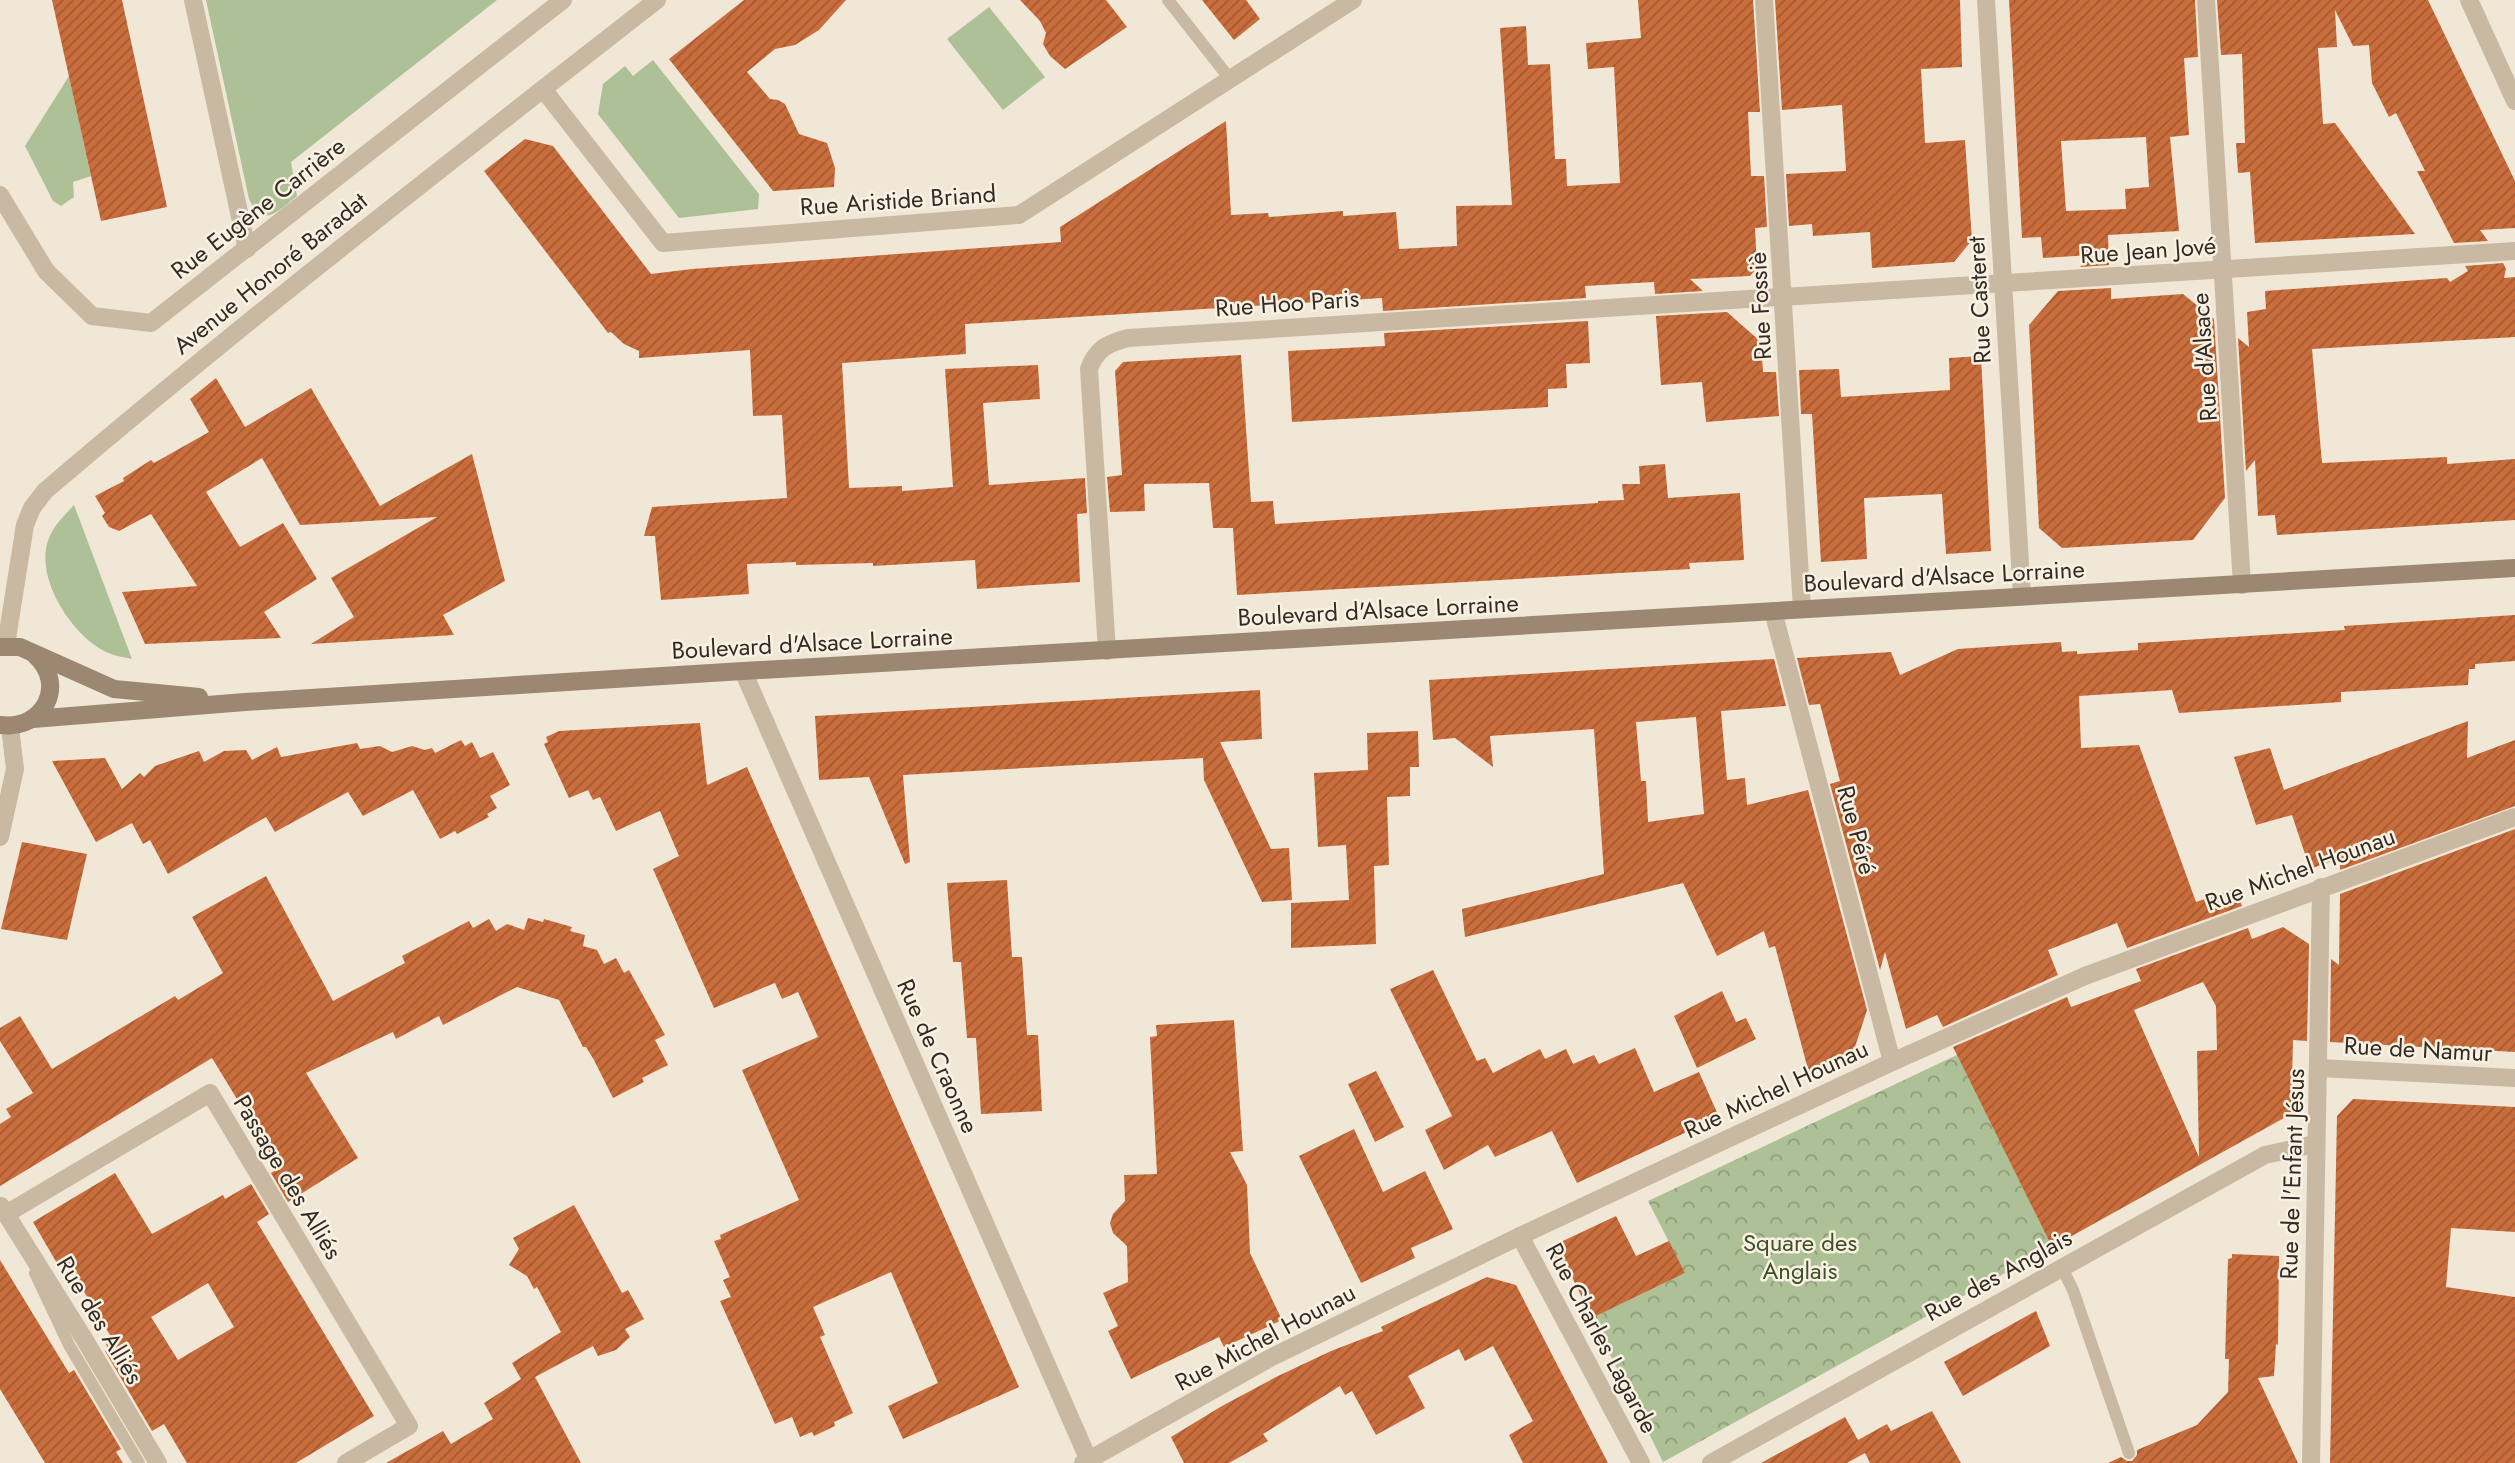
<svg xmlns="http://www.w3.org/2000/svg" width="2515" height="1463" viewBox="0 0 2515 1463" font-family="Jost,sans-serif">
<defs>
<pattern id="forest-crowns" width="20" height="18" patternUnits="userSpaceOnUse" patternTransform="scale(1.75)"><rect width="20" height="18" fill="#adc096"/><path d="M2 6a3 3 0 1 1 6 0M12 15a3 3 0 1 1 6 0" fill="none" stroke="#8d9c7a"/></pattern>
<pattern id="building-hatch" width="6" height="6" patternUnits="userSpaceOnUse" patternTransform="scale(1.75)"><rect width="6" height="6" fill="#c96d3c"/><path d="M-1 1l2-2M0 6l6-6M5 7l2-2" fill="none" stroke="#a45a32"/></pattern>
</defs>
<rect width="100%" height="100%" fill="#f1e7d6"/>
<g fill="#adc096">
<path d="M206,0h291l-206,162 6,34c-18,14 -34,34 -48,3z"/>
<polygon points="989,7 1045,77 1003,110 947,39"/>
<polygon points="653,60 759,194 758,209 679,218 598,114 603,84 625,66 633,76"/>
<polygon points="69,76 91,176 73,182 74,197 61,206 53,201 25,146"/>
<path d="M74,505l58,154c-8,-2 -18,-3 -26,-7 -33,-16 -69,-70 -59,-108 4,-16 16,-27 27,-39z"/>
</g>
<polygon fill="url(#forest-crowns)" points="1957,1055 2052,1247 1663,1462 1592,1318 1685,1273 1648,1201"/>
<g fill="url(#building-hatch)" fill-rule="evenodd">
<polygon points="52,0 122,0 167,207 101,221"/>
<polygon points="744,0 846,0 819,30 795,45 775,49 747,72 770,99 778,100 785,104 799,134 827,143 835,168 834,187 773,191 669,59"/>
<polygon points="1020,0 1106,0 1127,27 1065,69 1050,56 1043,44 1046,33 1040,21"/>
<polygon points="1202,0 1246,0 1260,19 1234,40"/>
<polygon points="1638,0 1753,0 1760,112 1748,112 1751,176 1764,176 1767,227 1755,228 1757,268 1750,276 1690,279 1703,291 1655,294 1654,282 1585,286 1586,298 1383,311 1382,298 965,324 966,354 842,363 849,488 902,486 902,491 953,487 945,369 1038,365 1040,399 983,403 989,485 1085,478 1087,513 1077,514 1080,582 977,589 975,560 873,566 873,563 796,565 796,562 747,564 749,594 661,600 655,536 644,536 652,507 787,498 782,415 753,416 750,350 639,358 639,351 624,344 611,332 608,333 484,171 525,139 553,146 651,274 692,269 1061,242 1060,227 1226,121 1231,215 1268,213 1269,217 1343,211 1343,216 1396,212 1399,249 1457,246 1456,206 1512,205 1500,28 1526,26 1528,65 1550,64 1555,159 1566,159 1567,186 1620,183 1614,67 1588,69 1586,43 1641,38"/>
<polygon points="1775,0 1960,0 1962,67 1921,69 1925,143 1965,140 1972,240 1954,262 1872,268 1870,232 1813,236 1812,224 1789,226 1786,174 1846,171 1842,105 1782,110"/>
<path d="M2009,0h186l3,57 -14,1 5,77 -19,2 9,94 -71,4 1,30 -29,2 11,-12 -48,3 -2,-21 -19,1zM2146,137l3,50 -24,2 1,20 -60,2 -5,-70z"/>
<polygon points="2217,0 2428,0 2515,181 2515,228 2480,230 2488,241 2454,243 2417,171 2425,171 2396,113 2389,117 2372,83 2369,45 2353,46 2335,10 2337,47 2318,48 2323,124 2335,123 2415,234 2255,243 2250,172 2238,173 2236,143 2245,143 2242,54 2221,55"/>
<polygon points="2503,263 2506,269 2504,278 2515,277 2515,337 2312,349 2322,463 2447,457 2447,464 2515,459 2515,520 2277,535 2275,515 2258,516 2255,460 2246,471 2238,338 2249,347 2247,312 2266,309 2265,291 2447,278 2450,282 2468,271 2465,266"/>
<polygon points="2111,288 2111,299 2183,294 2214,319 2225,498 2193,540 2062,548 2039,528 2029,325 2058,291"/>
<polygon points="1727,312 1761,342 1763,372 1776,372 1779,416 1706,422 1702,382 1661,385 1656,316"/>
<polygon points="1588,321 1590,363 1566,364 1567,388 1548,389 1548,407 1292,422 1288,351 1385,346 1384,333"/>
<polygon points="1241,355 1251,502 1273,501 1275,524 1598,503 1598,501 1624,500 1622,484 1640,484 1639,466 1665,464 1668,498 1740,493 1744,560 1689,563 1690,569 1237,595 1233,528 1213,528 1209,483 1144,484 1145,511 1110,512 1107,477 1122,475 1115,371 1123,362"/>
<polygon points="1981,356 1991,551 1946,554 1942,494 1864,498 1867,559 1821,562 1812,414 1801,414 1799,370 1839,369 1841,397 1950,390 1949,358"/>
<polygon points="216,378 245,427 311,388 380,506 472,454 505,581 443,615 454,635 311,644 354,617 331,578 437,517 300,525 262,458 206,492 240,547 283,523 317,579 264,612 281,638 145,644 122,592 197,586 151,514 119,531 109,527 102,516 105,513 95,496 124,481 123,478 151,460 154,463 209,432 190,399"/>
<polygon points="2515,615 2515,661 2475,664 2475,669 2469,669 2468,685 2341,692 2341,702 2179,713 2172,690 2079,696 2081,748 2139,745 2196,902 2236,888 2242,906 2127,948 2117,923 2048,950 2058,975 1943,1027 1937,1015 1906,1029 1885,952 1880,970 1830,784 1840,781 1820,704 1809,705 1797,658 1891,652 1900,675 1958,649 2061,642 2062,652 2077,651 2077,654 2138,650 2138,643 2345,630 2344,626"/>
<path d="M1774,659l12,47 -65,5 6,69 18,-2 2,27 61,-15 59,220 -14,43 -44,20 -34,-127 -6,2 -5,-17 -47,25 -34,-73 -218,54 -3,-28 142,-35 -10,-145 -104,7 3,31 -38,-29 -22,2 -4,-60zM1696,717l8,97 -56,8 -2,-41h-5l-5,-59z"/>
<polygon points="1260,690 1262,739 1220,742 1271,849 1289,848 1292,900 1262,902 1204,780 1203,758 903,775 910,862 905,864 869,777 819,780 815,716"/>
<polygon points="2468,721 2467,758 2515,740 2515,806 2340,870 2340,858 2310,869 2292,815 2256,825 2234,757 2270,748 2284,790"/>
<polygon points="700,723 707,785 747,767 1019,1387 903,1439 888,1406 938,1383 891,1272 813,1307 825,1335 820,1337 853,1413 834,1422 835,1426 814,1436 812,1432 800,1437 792,1417 775,1424 720,1301 731,1297 723,1280 730,1277 714,1241 721,1239 720,1235 799,1200 742,1070 818,1037 798,992 782,999 775,983 714,1008 653,869 679,856 660,811 616,831 600,797 593,800 588,790 569,798 544,744 548,742 546,737 559,731"/>
<polygon points="1418,731 1419,767 1410,767 1410,796 1387,797 1389,865 1374,866 1376,944 1291,948 1291,903 1349,900 1346,845 1318,847 1314,773 1368,770 1367,733"/>
<polygon points="461,740 465,746 472,742 480,758 493,752 510,785 490,796 497,808 487,814 489,817 457,834 455,831 440,839 413,790 363,816 348,792 275,832 266,817 168,874 150,840 143,844 132,823 96,842 52,761 105,758 122,789 140,773 144,777 155,766 199,751 204,762 224,751 246,750 252,760 277,747 281,757 357,743 360,749 380,746 392,752 412,746 425,750 432,748 435,753"/>
<polygon points="2515,829 2515,1052 2330,1042 2331,959 2339,965 2340,894"/>
<polygon points="22,842 87,854 67,940 1,929"/>
<polygon points="266,876 333,1001 405,963 402,956 469,921 473,928 489,919 496,931 507,924 524,930 528,918 543,922 544,919 572,927 570,931 585,935 583,946 597,950 604,964 616,958 624,973 629,970 665,1035 655,1040 668,1065 642,1078 644,1082 613,1098 594,1060 586,1047 583,1047 559,1000 517,987 443,1025 439,1016 396,1039 393,1032 306,1073 358,1158 288,1202 271,1173 279,1168 212,1058 0,1186 0,1124 11,1117 6,1109 33,1093 0,1041 0,1028 20,1016 52,1069 175,996 178,1000 223,973 192,917"/>
<polygon points="1007,880 1012,957 1022,957 1027,1035 1038,1035 1042,1111 981,1114 976,1038 967,1038 961,962 953,962 947,883"/>
<path d="M2283,927l26,17 -2,97 -14,-1 -2,74 -239,133 -99,-200 114,-50 4,10 70,-26 -5,-12 112,-41 4,11zM2203,982l13,24 1,44 -20,1 2,106 -65,-147z"/>
<polygon points="1433,970 1477,1061 1485,1058 1493,1073 1540,1049 1545,1059 1566,1049 1573,1064 1594,1055 1599,1064 1635,1048 1654,1092 1699,1072 1719,1117 1577,1183 1552,1131 1495,1157 1488,1145 1444,1170 1425,1130 1452,1116 1390,989"/>
<polygon points="1722,991 1736,1022 1746,1018 1756,1039 1697,1068 1674,1016"/>
<polygon points="1234,1020 1243,1151 1230,1152 1247,1185 1250,1253 1282,1320 1224,1347 1219,1337 1131,1379 1108,1331 1118,1326 1103,1293 1128,1282 1127,1246 1113,1233 1110,1223 1113,1214 1125,1201 1124,1175 1157,1174 1150,1037 1157,1036 1156,1025"/>
<polygon points="1376,1071 1404,1127 1375,1142 1348,1084"/>
<polygon points="2353,1099 2515,1107 2515,1232 2451,1228 2446,1287 2515,1297 2515,1463 2330,1463 2337,1116"/>
<polygon points="1354,1129 1383,1192 1425,1171 1453,1229 1411,1248 1415,1258 1361,1283 1299,1156"/>
<path d="M115,1173l37,61 71,-39 2,4 26,-15 18,30 -12,8 117,194 -78,47h-109l-23,-39 -12,7 -47,-80 3,-2 -2,-5 7,-4 -48,-80 -7,5 -25,-43zM208,1283l26,44 -56,33 -27,-43z"/>
<polygon points="574,1205 622,1293 628,1290 644,1319 625,1329 630,1337 616,1350 598,1356 593,1346 535,1377 581,1463 386,1463 443,1431 451,1444 493,1419 484,1403 521,1379 512,1363 561,1332 537,1287 534,1289 527,1276 509,1265 519,1249 513,1238"/>
<polygon points="1616,1216 1636,1256 1669,1241 1685,1273 1592,1318 1570,1273 1564,1276 1548,1248"/>
<polygon points="2232,1254 2279,1256 2278,1345 2276,1344 2274,1376 2258,1378 2298,1463 2108,1463 2121,1457 2127,1461 2132,1461 2137,1455 2137,1450 2197,1425 2228,1392 2229,1359 2225,1359 2228,1259 2232,1258"/>
<polygon points="0,1260 69,1373 74,1370 121,1449 116,1452 123,1463 45,1463 0,1389"/>
<polygon points="1487,1277 1516,1285 1608,1463 1523,1463 1509,1435 1533,1421 1493,1346 1465,1361 1459,1349 1408,1376 1425,1408 1376,1435 1352,1391 1345,1395 1340,1386 1263,1434 1268,1441 1229,1463 1184,1463 1171,1437 1222,1406 1276,1377 1331,1351 1383,1331 1381,1327"/>
<polygon points="2036,1311 2050,1346 1963,1396 1944,1362"/>
<polygon points="1932,1411 1961,1463 1870,1463 1865,1453 1847,1463 1761,1463 1845,1417 1858,1440 1887,1424 1891,1431"/>
</g>
<g fill="none" stroke-linecap="round" stroke-linejoin="round">
<g stroke="#c9b8a2" stroke-width="12">
<polyline points="1168,0 1230,79"/>
<polyline points="2062,1268 2073,1290 2129,1453"/>
<polyline points="35,1273 69,1345 139,1463"/>
</g>
<g stroke="#c9b8a2" stroke-width="18">
<polyline points="193,0 247,249"/>
<polyline points="1764,0 1802,608"/>
<polyline points="1986,0 2022,596"/>
<polyline points="2206,0 2242,585"/>
<polyline points="2469,0 2515,101"/>
<polyline points="543,89 663,243 1019,215 1353,0"/>
<polyline points="0,195 46,271 92,316 151,323 563,0"/>
<polyline points="1773,611 1892,1062"/>
<path d="M6,645l19,-120 7,-17 13,-17c199,-170 406,-330 612,-491"/>
<path d="M1107,651l-18,-282c7,-20 19,-26 39,-31l1387,-87"/>
<polyline points="743,671 1090,1463"/>
<polyline points="0,837 15,769 10,727"/>
<polyline points="2319,1068 2515,1078"/>
<polyline points="1,1206 83,1337 158,1463"/>
<polyline points="6,1214 210,1093 409,1426 346,1463"/>
<polyline points="1520,1236 1641,1463"/>
<polyline points="1083,1463 1270,1358 1520,1236 1892,1062 2085,976 2515,817"/>
<polyline points="1711,1463 2265,1155 2315,1144"/>
<polyline points="2311,1463 2321,887"/>
</g>
<g stroke="#9c8773" stroke-width="18">
<polyline points="0,647 20,647 114,689 199,697"/>
<polyline points="33,719 245,702 743,671 2515,568"/>
<path d="M0,725c43,6 68,-40 35,-70"/>
</g>
</g>
<g text-anchor="middle" dominant-baseline="central" stroke-width="5" stroke-linejoin="round" paint-order="stroke">
<g font-size="24" fill="#332b25" stroke="#f9f1e2">
<text transform="translate(898 200) rotate(-4)">Rue Aristide Briand</text>
<text transform="translate(258 208) rotate(-38)">Rue Eugène Carrière</text>
<text transform="translate(2148 250) rotate(-4)">Rue Jean Jové</text>
<text transform="translate(270 273) rotate(-39)">Avenue Honoré Baradat</text>
<text transform="translate(1979 300) rotate(-93)">Rue Casteret</text>
<text transform="translate(1287 303) rotate(-4)">Rue Hoo Paris</text>
<text transform="translate(1760 306) rotate(-93)">Rue Fossiè</text>
<text transform="translate(2204 357) rotate(-94)">Rue d'Alsace</text>
<text transform="translate(1944 576) rotate(-3)">Boulevard d'Alsace Lorraine</text>
<text transform="translate(1378 610) rotate(-3)">Boulevard d'Alsace Lorraine</text>
<text transform="translate(812 643) rotate(-3)">Boulevard d'Alsace Lorraine</text>
<text transform="translate(1857 830) rotate(75)">Rue Péré</text>
<text transform="translate(2300 869) rotate(-20)">Rue Michel Hounau</text>
<text transform="translate(2418 1049) rotate(3)">Rue de Namur</text>
<text transform="translate(938 1056) rotate(66)">Rue de Craonne</text>
<text transform="translate(1776 1089) rotate(-25)">Rue Michel Hounau</text>
<text transform="translate(2292 1174) rotate(-88)">Rue de l'Enfant Jésus</text>
<text transform="translate(288 1177) rotate(59)">Passage des Alliés</text>
<text transform="translate(1998 1275) rotate(-29)">Rue des Anglais</text>
<text transform="translate(100 1320) rotate(59)">Rue des Alliés</text>
<text transform="translate(1265 1337) rotate(-28)">Rue Michel Hounau</text>
<text transform="translate(1602 1338) rotate(62)">Rue Charles Lagarde</text>
</g>
<g font-size="24" fill="#3e5228" stroke="#f9f1e2">
<text x="1800" y="1242">Square des<tspan x="1800" dy="28">Anglais</tspan></text>
</g>
</g>
</svg>
